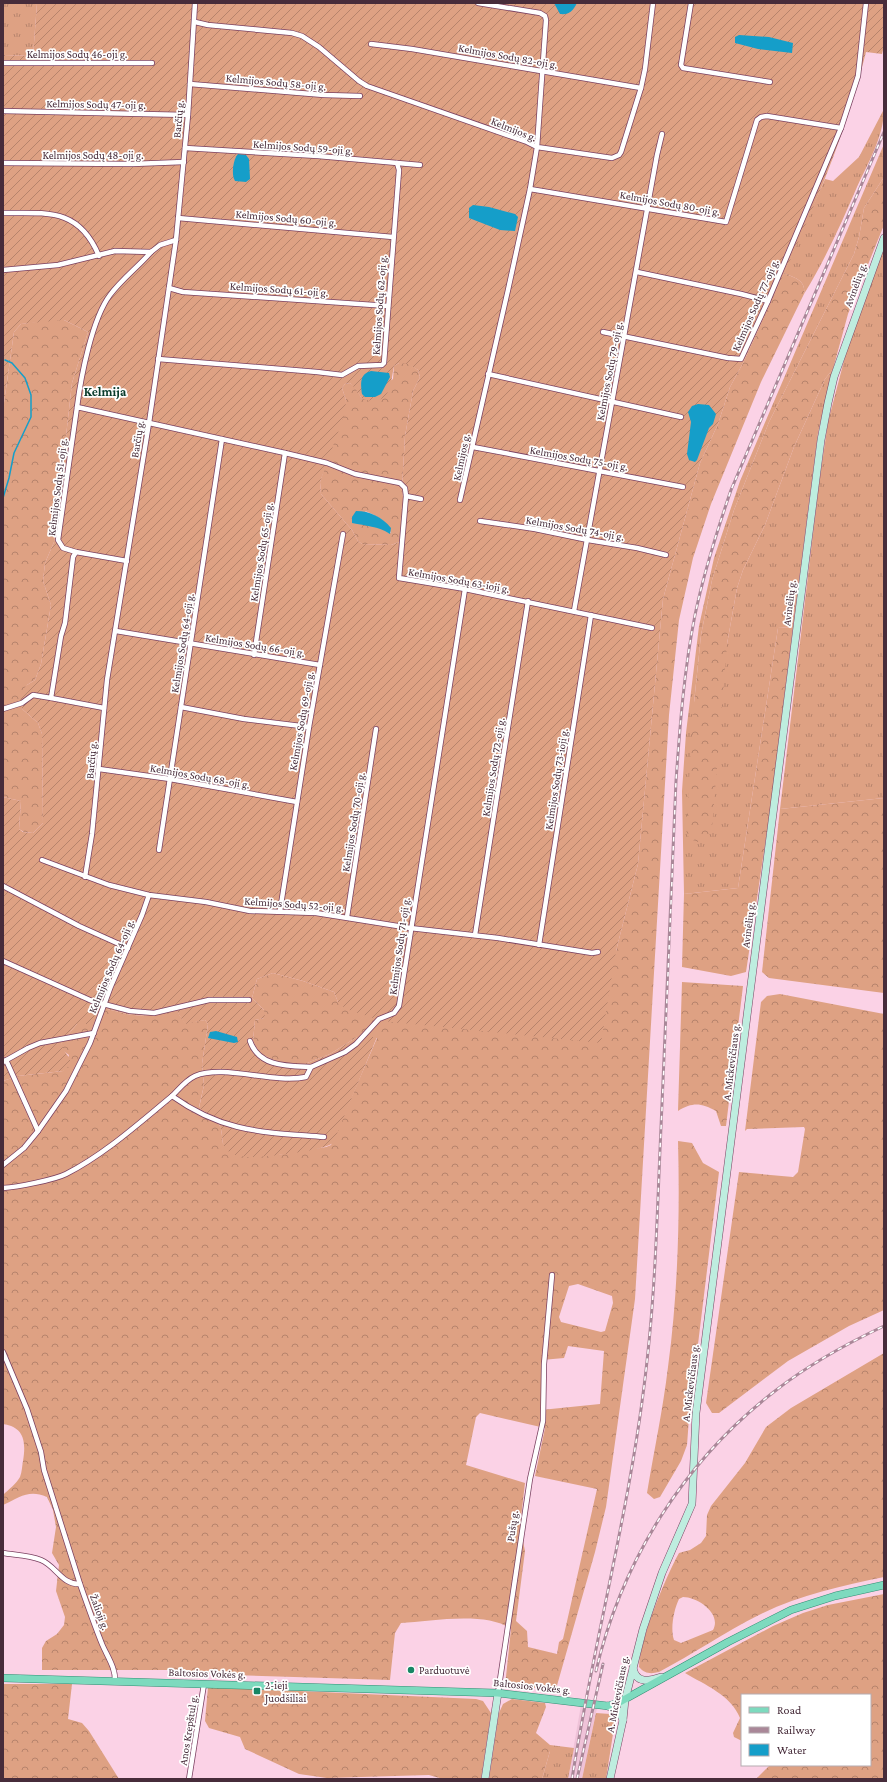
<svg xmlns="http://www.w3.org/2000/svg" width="887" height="1782" viewBox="0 0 887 1782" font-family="'Crimson Pro',serif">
<defs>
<pattern id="grass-tufts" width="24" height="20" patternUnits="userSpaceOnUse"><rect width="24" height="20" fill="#dea183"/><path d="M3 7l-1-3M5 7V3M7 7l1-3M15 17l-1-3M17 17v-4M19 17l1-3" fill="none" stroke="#b6836c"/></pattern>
<pattern id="forest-crowns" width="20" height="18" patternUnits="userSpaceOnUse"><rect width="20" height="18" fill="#dea183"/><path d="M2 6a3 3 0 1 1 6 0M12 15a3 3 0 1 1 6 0" fill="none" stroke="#b6836c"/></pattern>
<pattern id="garden-furrows" width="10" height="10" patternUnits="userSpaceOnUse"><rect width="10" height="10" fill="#dea183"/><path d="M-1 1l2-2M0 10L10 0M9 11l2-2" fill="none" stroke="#b6836c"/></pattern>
</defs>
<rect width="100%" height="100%" fill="#fbd2e6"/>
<polygon fill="#efc2d8" points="581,1705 597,1708 582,1779 568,1779"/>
<g fill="url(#grass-tufts)">
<polygon points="3,3 37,3 33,56 3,55"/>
<path d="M884,109c0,27 -16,54 -27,78 -16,37 -32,73 -53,107 2,-14 -9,-16 -20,-21l41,-94 8,2 26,-24z"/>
<polygon points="884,144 884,177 864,208 859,237 854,254 769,422 734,510 712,580 701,635 694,703 727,644 737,588 743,570 765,525 794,447 825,379 833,369 818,433 793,627 778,628 738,888 684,894 682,791 686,733 699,626 714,558 740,481"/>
<polygon points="884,247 884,798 780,809 819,484 828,422 846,353"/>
<polygon points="596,1713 610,1714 615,1721 606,1779 582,1779"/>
<polygon points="550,1745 574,1748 568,1779 542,1779 550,1751"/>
</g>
<g fill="url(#forest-crowns)" fill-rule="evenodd">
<polygon points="884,177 884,225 848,314 833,369 825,379 794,447 765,525 743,570 737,588 727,644 712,828 707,838 697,842 689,838 686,830 694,703 701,635 712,580 734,510 769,422 854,254 859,237 864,208"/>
<path d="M784,273c11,5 22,7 20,21l-43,88 -50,122 -18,54 -14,62 -10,95 -34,584 -29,208 -11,45 -39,137 -51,-3 6,-57c-24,-18 -80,-8 -110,-6l-6,10 -5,47 -159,-5 -63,-5h-126v-22l4,-7 11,-7 7,-9 1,-8 -9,-26 3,-26 -7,-12 4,-26 -3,-17 -6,-13c-18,-8 -27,0 -44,8v-10c6,-6 13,-11 17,-18 2,-5 2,-11 3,-16 3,-18 2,-34 -20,-37v-343l15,-5 45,-5 6,-16 -7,-5v-8l15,-18h17l6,-16c12,1 22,6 34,7 14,2 28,-2 42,-5l9,13 20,-3 3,4 -6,40 2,21 -5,22 19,16 3,5 2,16 54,11 49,-8 5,-2 46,-107 -20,-1 -27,17 -23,9h-26l-22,-10 -6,-12 2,-21 9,-2v-8l-12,-12 5,-19 16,-6 30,8 31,11 4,10 278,-51 22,-87 25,-265 37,-136 18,-39 12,-37 13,-24zM578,1284l34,12 1,7 -8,28 -4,1 -40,-10 -2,-5 10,-31zM568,1346l36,5 -4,53 -59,6 1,-50 22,-2zM480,1413l65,15 -10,48 62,13 -34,150 -4,3 -2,12 -29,-7 -1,-16 -11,-10 9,-70 -5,-25 5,-43 -59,-18 10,-48z"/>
<polygon points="58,319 64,320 88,332 72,383 54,542 45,563 43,581 51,605 41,664 35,680 27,685 21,708 38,723 42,734 43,823 33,833 24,832 19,829 21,801 3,797 3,410 14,332 21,324"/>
<path d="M399,363h9l10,7 2,7 -7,14 -8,45 -3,52 2,17 -5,37 -8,3 -29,-1 -4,-3 -6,-11 -31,-36 -1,-12 26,-82 -4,-12 3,-4 5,-1 5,4 7,12 31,-20 1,-13zM365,511c14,6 20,8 26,22l-15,-7z"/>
<polygon points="793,627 770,811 746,972 731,976 682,967 684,894 738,888 778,628"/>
<polygon points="884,798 884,993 769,978 762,972 780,809"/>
<path d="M682,982l61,4 -17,140h-5l-5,-15c-15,-8 -23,-9 -38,0z"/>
<polygon points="780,994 884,1014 884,1310 849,1326 788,1361 719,1413 712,1413 706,1403 739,1172 793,1177 798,1172 805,1129 804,1127 747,1129 745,1131 761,1002 767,996"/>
<path d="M678,1141l14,2 11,20 16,9 -30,246 -2,27 -6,16 -21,36 -6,2 -7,-6c7,-42 16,-84 21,-126 10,-74 12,-151 10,-226z"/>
<path d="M884,1353v224c-43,9 -85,18 -125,38 -34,17 -66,39 -100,57 -8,2 -14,2 -20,-5 1,-28 26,-89 40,-114l11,-3 11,-7 5,-7 1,-21 4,-9 34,-43 21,-36 25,-19zM683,1597c15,0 39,17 30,33l-32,13 -7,-3c-4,-11 0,-31 5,-41z"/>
<path d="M884,1594v185h-128l14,-14h100v-70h-128v46l-8,-4 -1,-4 7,-15c-9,-23 -35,-33 -55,-45l88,-47 30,-13 25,-8z"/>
<polygon points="3,1684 72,1684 68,1719 82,1723 89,1731 119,1779 3,1779"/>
<polygon points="208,1687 476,1699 483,1701 491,1713 481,1779 443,1779 429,1775 327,1778 299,1774 245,1749 240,1737 209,1728 205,1721"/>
<polygon points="512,1699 545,1703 546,1707 536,1733 550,1745 550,1751 542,1779 489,1779 499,1713 503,1704"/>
</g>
<path fill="url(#garden-furrows)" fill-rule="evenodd" d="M37,3h488l8,1 1,-1h350v43l-2,8 -16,-2c-26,108 -77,210 -123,311l-13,24 -12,37 -18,39 -37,136 -25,265 -22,87 -15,92 -219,-22 -36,-12 -8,-7 -4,-10 -31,-11 -30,-8 -16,6 -5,19 12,12 1,8 -10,2 -2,21 6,12 22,10h26l23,-9 27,-17h20l-44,106c-9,8 -73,15 -87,14 -7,-1 -13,-2 -18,-6 -9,-7 -3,-19 -10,-28 -4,-6 -13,-11 -19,-15l5,-23 -2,-21 6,-40 -3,-4 -20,4 -9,-14c-14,3 -28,7 -42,5 -12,-1 -22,-6 -34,-7l-5,16h-18l-15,18c-2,12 19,17 1,29l-45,5 -15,5v-284l18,4 -2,28 4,3 10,1 10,-10 -1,-89 -4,-11 -17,-15 -1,-15 7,-8 8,-5 6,-16 10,-59 -8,-24 2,-18 9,-21 18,-159 16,-51 -24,-12 -43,4 -7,8 -11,78v-355l30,1zM399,363l9,1 10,6 2,7 -7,14 -8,45 -3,52 2,17 -5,37 -8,3 -29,-1 -4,-3 -6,-11 -31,-36 -1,-12 25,-69 1,-13 -4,-12 3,-4 5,-1 5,5 7,11c28,8 28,-12 32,-33z"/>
<g fill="#159ec9">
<path d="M554,3h23c-4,8 -8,12 -17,11z"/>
<polygon points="739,35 769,37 793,43 792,53 758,49 735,43 735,37"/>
<path d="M238,154l8,1 3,4 1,20 -4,3 -11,-1c-4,-6 -2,-22 3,-27z"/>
<polygon points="473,205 489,207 515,214 518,217 515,231 500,230 469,218 469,208"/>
<path d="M371,371l18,2 1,4 -9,17 -6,3h-10l-3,-3c-1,-10 -3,-20 9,-23z"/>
<polygon points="698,404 709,405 716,414 713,424 709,428 697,460 695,462 689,460 687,454 691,422 688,412 692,406"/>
<path d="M356,511c14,0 26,6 35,17l-1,6c-12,-8 -24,-8 -38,-11v-6z"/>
<polygon points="216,1031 237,1037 238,1042 234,1043 208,1038 210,1032"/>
</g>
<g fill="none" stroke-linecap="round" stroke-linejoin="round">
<polyline stroke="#159ec9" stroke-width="1.5" points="3,498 9,478 14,453 31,417 31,395 25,378 12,363 5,360"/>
<defs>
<g id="minor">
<polyline points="478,3 540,13 545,16 546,20 537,147 612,158 619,155 621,152 641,88 645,69 653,3"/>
<polyline points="691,3 681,65 683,68 770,82"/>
<polyline points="195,22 208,25 292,33 302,36 319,47 359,81 367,86 527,142 537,147 530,189 508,290 460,500"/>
<polyline points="371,44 412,49 641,88"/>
<polyline points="3,63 152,63"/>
<polyline points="190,84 324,95 360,96"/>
<polyline points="3,111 188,115"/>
<polyline points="185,148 318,156 420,165"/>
<polyline points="3,163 132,164 184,162"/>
<polyline points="530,189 726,222 757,120 761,117 767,116 841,128 858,76 866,3"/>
<path d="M3,213c45,0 76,-5 96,43"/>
<polyline points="178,218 393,237"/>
<polyline points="3,270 58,265 115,251 151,252 160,245 176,240"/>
<polyline points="637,272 741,294 768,301"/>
<polyline points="169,288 183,292 388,306"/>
<polyline points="603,332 728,358 741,359 768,301 841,128"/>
<polyline points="158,359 317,372 342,375 358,366 382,365 384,363 399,170 397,163"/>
<polyline points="488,374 681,417"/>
<path d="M77,407c4,-31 15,-88 33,-112 12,-16 28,-28 41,-43"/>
<polyline points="473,447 683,487"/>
<polyline points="406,496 421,499"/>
<polyline points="480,521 535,529 588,540 637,548 666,555"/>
<polyline points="76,552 127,561"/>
<polyline points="574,611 657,155 662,134"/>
<polyline points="116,631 320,665"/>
<polyline points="254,655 285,453"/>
<polyline points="51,698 104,708"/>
<polyline points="181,707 244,719 309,727"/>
<polyline points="3,709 22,703 33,695 51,698 61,636 65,623 73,557 76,552 63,548 58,540 77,407 285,453 327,463 355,474 400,483 405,488 406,496 399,578 465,589 652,628"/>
<polyline points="99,769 170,779 297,802"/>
<polyline points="159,850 222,439"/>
<polyline points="42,860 109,885 149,895 206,902 250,911 316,913 410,928 498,938 592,953 598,952"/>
<polyline points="85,877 92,834 107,680 149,423 176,240 188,115 195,3"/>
<polyline points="3,886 79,926 128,948"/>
<polyline points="280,911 309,727 343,534"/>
<polyline points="347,917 376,729"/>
<polyline points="475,935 528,601"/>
<polyline points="539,945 591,615"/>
<polyline points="3,961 92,1001 130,1011 154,1013 209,1000 249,1000"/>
<path d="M250,1041c9,26 37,25 61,26"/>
<polyline points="6,1060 38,1131"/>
<polyline points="3,1062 28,1048 40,1043 94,1033"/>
<path d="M324,1137c-61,-5 -100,-4 -152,-41 7,-7 14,-16 23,-20 29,-12 78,8 111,1l5,-10 34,-15 11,-8 23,-25 15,-6 5,-7 66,-417"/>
<polyline points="3,1165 24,1148 38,1131 66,1091 90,1043 111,986 142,915 149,895"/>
<path d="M3,1188c14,-1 51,-8 63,-14 39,-20 72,-50 106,-78"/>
<polyline points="3,1352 27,1409 41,1452 44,1470 80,1584"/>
<path d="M3,1553c12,2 26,2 38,7 15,6 21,25 39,24 7,20 14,40 22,60 5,12 14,24 13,38"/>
<polyline points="498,1693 530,1479 543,1421 544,1364 552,1275"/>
<polyline points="189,1779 204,1684"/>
</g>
<g id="secondary">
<path d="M633,1668c3,16 16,13 28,9"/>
<polyline points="608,1706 619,1711 623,1720"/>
<polyline points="485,1779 498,1693"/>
<polyline points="610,1779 623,1720 625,1700 643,1629 662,1573 692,1504 696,1413 821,440 828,403 834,377 884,238"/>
</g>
<polyline id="primary" points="3,1678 498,1693 608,1706 618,1703 728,1642 791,1610 835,1596 884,1585"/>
</defs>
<use href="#minor" stroke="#7a4161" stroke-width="6"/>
<use href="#secondary" stroke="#7a4161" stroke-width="8"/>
<use href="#primary" stroke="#328e74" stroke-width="8"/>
<use href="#minor" stroke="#fff" stroke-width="4.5"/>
<use href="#secondary" stroke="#beeddf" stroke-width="7"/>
<use href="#primary" stroke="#7ddabe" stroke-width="7"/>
<defs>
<g id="rail">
<path d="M596,1671c26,-111 89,-211 179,-280 33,-26 71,-47 109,-65"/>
<path d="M572,1779c22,-140 60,-277 75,-418 8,-70 10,-141 13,-211 6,-123 11,-246 16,-369 4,-56 8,-111 19,-166 9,-43 22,-84 36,-125l153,-358"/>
<polyline points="577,1779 603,1664"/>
</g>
</defs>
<use href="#rail" stroke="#a98798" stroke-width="3"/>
<use href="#rail" stroke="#fff" stroke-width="1.5" stroke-dasharray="4.5" stroke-linecap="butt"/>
</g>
<g fill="#178664" stroke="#fff" stroke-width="1.5">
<circle cx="411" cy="1670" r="4"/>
<rect x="253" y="1687" width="8" height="8" rx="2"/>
</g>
<g text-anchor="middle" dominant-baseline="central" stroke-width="3.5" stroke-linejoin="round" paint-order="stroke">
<g font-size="11" fill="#472c3a" stroke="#fff">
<text x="77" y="54">Kelmijos Sodų 46-oji g.</text>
<text transform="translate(508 56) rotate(10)">Kelmijos Sodų 82-oji g.</text>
<text transform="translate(276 82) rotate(5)">Kelmijos Sodų 58-oji g.</text>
<text transform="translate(96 104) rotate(1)">Kelmijos Sodų 47-oji g.</text>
<text transform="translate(178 119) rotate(-85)">Barčių g.</text>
<text transform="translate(514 129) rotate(22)">Kelmijos g.</text>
<text transform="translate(303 147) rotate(4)">Kelmijos Sodų 59-oji g.</text>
<text x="93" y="155">Kelmijos Sodų 48-oji g.</text>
<text transform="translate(670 203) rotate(10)">Kelmijos Sodų 80-oji g.</text>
<text transform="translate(286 218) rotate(5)">Kelmijos Sodų 60-oji g.</text>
<text transform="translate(855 285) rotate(-70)">Avinėlių g.</text>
<text transform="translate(279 289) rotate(4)">Kelmijos Sodų 61-oji g.</text>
<text transform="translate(379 305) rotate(-86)">Kelmijos Sodų 62-oji g.</text>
<text transform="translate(755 305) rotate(-66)">Kelmijos Sodų 77-oji g.</text>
<text transform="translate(609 371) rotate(-79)">Kelmijos Sodų 79-oji g.</text>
<text transform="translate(137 439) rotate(-81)">Barčių g.</text>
<text transform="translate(461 457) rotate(-78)">Kelmijos g.</text>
<text transform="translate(579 458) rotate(10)">Kelmijos Sodų 75-oji g.</text>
<text transform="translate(57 487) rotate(-83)">Kelmijos Sodų 51-oji g.</text>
<text transform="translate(575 528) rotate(10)">Kelmijos Sodų 74-oji g.</text>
<text transform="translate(261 552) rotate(-81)">Kelmijos Sodų 65-oji g.</text>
<text transform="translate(459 580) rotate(10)">Kelmijos Sodų 63-ioji g.</text>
<text transform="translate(789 603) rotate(-83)">Avinėlių g.</text>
<text transform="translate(182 643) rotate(-81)">Kelmijos Sodų 64-oji g.</text>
<text transform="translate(255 645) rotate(9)">Kelmijos Sodų 66-oji g.</text>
<text transform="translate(301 721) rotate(-80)">Kelmijos Sodų 69-oji g.</text>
<text transform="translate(91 760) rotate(-85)">Barčių g.</text>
<text transform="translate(493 767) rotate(-81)">Kelmijos Sodų 72-oji g.</text>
<text transform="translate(200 776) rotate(10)">Kelmijos Sodų 68-oji g.</text>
<text transform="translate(556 779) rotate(-81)">Kelmijos Sodų 73-ioji g.</text>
<text transform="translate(353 822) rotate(-81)">Kelmijos Sodų 70-oji g.</text>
<text transform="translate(294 904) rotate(4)">Kelmijos Sodų 52-oji g.</text>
<text transform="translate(748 925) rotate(-83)">Avinėlių g.</text>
<text transform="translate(399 946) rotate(-82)">Kelmijos Sodų 71-oji g.</text>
<text transform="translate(111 966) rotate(-67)">Kelmijos Sodų 64-oji g.</text>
<text transform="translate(731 1062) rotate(-83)">A. Mickevičiaus g.</text>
<text transform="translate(690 1383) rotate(-83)">A. Mickevičiaus g.</text>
<text transform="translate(512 1526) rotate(-82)">Pušų g.</text>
<text transform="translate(100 1612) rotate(70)">Žalioji g.</text>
<text transform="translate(207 1673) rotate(2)">Baltosios Vokės g.</text>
<text transform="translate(532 1686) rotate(6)">Baltosios Vokės g.</text>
<text transform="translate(617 1694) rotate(-79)">A. Mickevičiaus g.</text>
<text transform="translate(188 1730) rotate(-81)">Anos Krepštul g.</text>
</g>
<g font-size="11" fill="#472c3a" stroke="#fff" text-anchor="start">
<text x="419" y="1670">Parduotuvė</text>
<text x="265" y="1685">2-ieji<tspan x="265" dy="13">Juodšiliai</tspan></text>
</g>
<g font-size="13" font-weight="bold" fill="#083b2b" stroke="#fff">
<text x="105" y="391">Kelmija</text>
</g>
</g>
<rect width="887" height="1782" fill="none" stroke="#472c3a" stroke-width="8"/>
<rect x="741" y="1694" width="130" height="72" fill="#ffffff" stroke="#b5abb0"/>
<rect x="749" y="1707" width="20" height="6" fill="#7ddabe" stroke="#b5abb0"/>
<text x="777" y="1714" font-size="12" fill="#472c3a">Road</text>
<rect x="749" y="1727" width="20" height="6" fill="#a98798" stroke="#b5abb0"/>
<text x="777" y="1734" font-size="12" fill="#472c3a">Railway</text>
<rect x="749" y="1744" width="20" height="12" fill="#159ec9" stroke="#b5abb0"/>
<text x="777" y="1754" font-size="12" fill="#472c3a">Water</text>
</svg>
